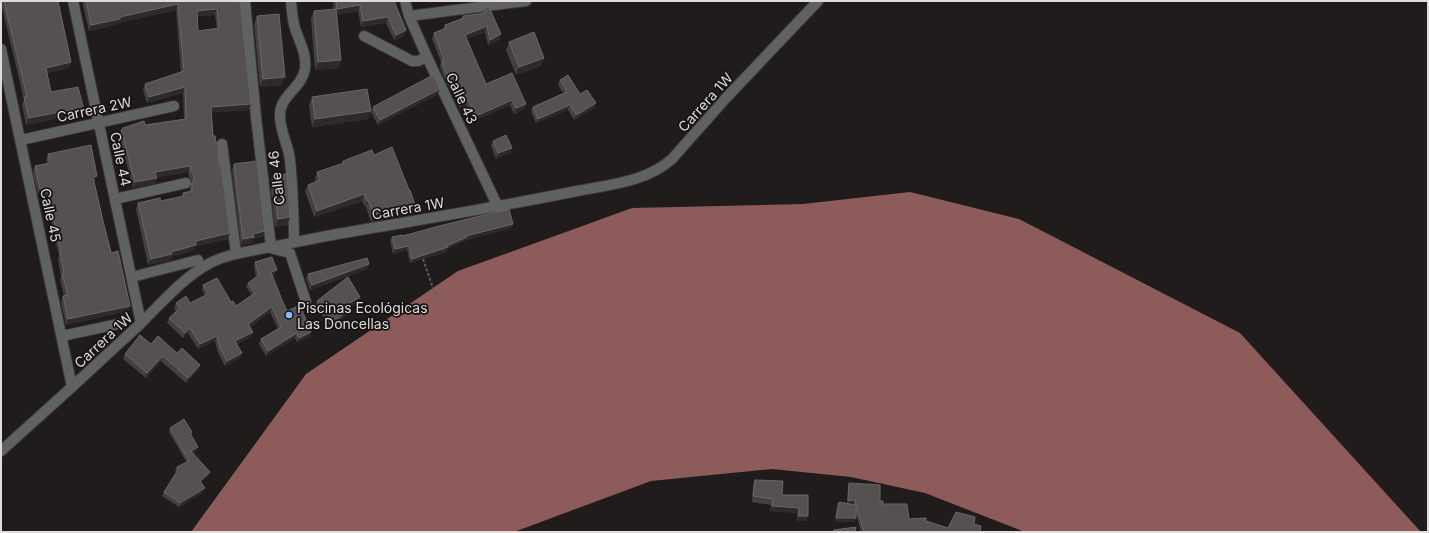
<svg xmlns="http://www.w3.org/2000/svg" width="1429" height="533" viewBox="0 0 1429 533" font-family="Inter,sans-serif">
<rect width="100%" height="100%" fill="#201c1b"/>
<polygon fill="#8d5c5a" points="910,192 1019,219 1240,333 1421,532 1025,532 925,493 851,477 772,469 651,481 514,532 191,532 306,374 458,271 632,208 803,204"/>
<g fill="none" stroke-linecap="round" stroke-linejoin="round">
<defs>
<g id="minor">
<polyline points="73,1 141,323"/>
<polyline points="245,1 256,117 271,247"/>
<path d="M291,1c1,9 1,18 4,27 4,13 12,26 10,41 -3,19 -26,27 -25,47 0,13 6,25 9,38 2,10 2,20 3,30 1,20 2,38 2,58"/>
<polyline points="405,1 409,16 427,57 498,207"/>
<polyline points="409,16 526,1"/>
<polyline points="364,36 412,61 418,61 427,57"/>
<polyline points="1,49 72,387"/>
<polyline points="21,140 174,106"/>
<polyline points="222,144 236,253"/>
<polyline points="115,199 186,183"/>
<polyline points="270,248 290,253 306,302"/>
<polyline points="132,277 198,260"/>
<polyline points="62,336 118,324"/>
<path d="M1,451c46,-41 92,-83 138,-126 22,-21 43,-47 71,-62 18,-9 36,-11 55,-15 23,-4 45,-9 67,-13 80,-14 161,-27 240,-43 34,-7 73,-9 100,-33l54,-61 92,-97"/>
</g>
</defs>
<use href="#minor" stroke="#3b3736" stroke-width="12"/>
<polyline stroke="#5e5a59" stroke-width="2" stroke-dasharray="3 2" stroke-linecap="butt" points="423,259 435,294"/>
<use href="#minor" stroke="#5f6162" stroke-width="10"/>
</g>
<g fill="#454040" fill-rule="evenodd">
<polygon points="1,1 58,1 71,62 69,68 47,73 51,92 83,106 81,112 77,114 26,125 22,104 24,100 1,3"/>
<path d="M82,1h158l11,103 -2,6 -38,2 2,24 3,7 14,90 -2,6 -32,7 -2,4 -23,7 -1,3 -22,5 -12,-56 2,-6 23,-2 20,-4 2,-4 7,-1v-4l2,-7 -3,-4 -1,-5 -31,5 -2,6 -22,5 -14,-53 4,-7 22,-3 39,-6 -1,-26 -36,10 -4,-13 2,-6 36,-12 -5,-62 -58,13v1l-29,7zM215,15l2,14 -19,2 -1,-15z"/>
<polygon points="333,1 397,1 396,6 406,30 404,36 394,40 386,23 361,27 358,11 337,14 341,60 338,68 315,70 311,19 314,11 334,10"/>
<polygon points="484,8 501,34 499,40 488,45 485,32 466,39 486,84 526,104 524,109 514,114 510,105 474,121 466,105 460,108 449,88 443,75 440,66 441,62 432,39 434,33 443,30 445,25 462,18 463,16 482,14"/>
<polygon points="257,16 282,85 260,87 254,24"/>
<polygon points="509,42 544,58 541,66 516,75 506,50"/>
<polygon points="560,80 580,94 594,108 574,120 568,110 536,123 531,111 533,107 563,93 558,85"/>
<polygon points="438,94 378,125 371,112 373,107"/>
<polygon points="312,97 368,119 312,127 309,105"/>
<polygon points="493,141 512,148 510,153 496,159 491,146"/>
<polygon points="48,154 95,182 94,182 103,221 128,311 66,325 61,302 63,296 64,296 60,279 61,277 58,259 59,256 45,193 38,194 33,172 35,166 47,164 46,160"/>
<polygon points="374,155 416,208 413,214 397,217 396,215 371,222 366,207 365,207 362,201 314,217 305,191 308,185 316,182 315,179 317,172 341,164 343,161"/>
<polygon points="234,164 265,231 263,236 253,239 252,243 241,245 232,170"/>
<polygon points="273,175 290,217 287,225 275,227 270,183"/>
<polygon points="513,224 511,228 466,240 465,241 447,249 446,252 410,263 407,250 393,254 390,241 392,237"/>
<polygon points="255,262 275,275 272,276 282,300 287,311 310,337 297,342 295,338 266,356 259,344 261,339 278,329 270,312 250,327 253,332 251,337 237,344 242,353 240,358 225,366 218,353 215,341 198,349 188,333 183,338 167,323 169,318 176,311 174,308 176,303 190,303 205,296 202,290 203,285 231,302 236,306 252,295 246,287 248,283 256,277 254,267"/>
<polygon points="369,264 367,269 310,290 306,278 308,274"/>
<polygon points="360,297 358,302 348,308 349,310 347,315 331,327 315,306 317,301"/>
<polygon points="151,344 177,353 200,365 198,370 186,383 161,361 146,378 123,359 125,354"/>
<polygon points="170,428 192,432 191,435 197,451 193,453 208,476 201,482 203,492 179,507 162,496 164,492 176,472 175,470 177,467 187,463 169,432"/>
<polygon points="755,480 782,495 808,516 806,521 797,521 797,513 770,511 771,505 752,502 753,485"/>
<polygon points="849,483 880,501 883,504 909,519 926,521 948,528 974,524 980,532 861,532 856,514 856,518 854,522 835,522 837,506 839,502 847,503 848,487"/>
</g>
<g fill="#2f2a2a">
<polygon points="393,1 397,1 395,6"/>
<polygon points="178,4 176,10 118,23 118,24 89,31 91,25 120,17"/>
<polygon points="360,5 358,11 335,14 337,9"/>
<polygon points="217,9 215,15 195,16 197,11"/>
<polygon points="388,17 386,23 361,27 363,21"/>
<polygon points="487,26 485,32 463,40 465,35"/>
<polygon points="406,30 404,36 394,40 396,35"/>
<polygon points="501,34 499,40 488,45 490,40"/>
<polygon points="544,58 541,66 516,75 519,67"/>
<polygon points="341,60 338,68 315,70 318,62"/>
<polygon points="71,62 69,68 44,74 46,68"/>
<polygon points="285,77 282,85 260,87 263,79"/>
<polygon points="185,87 183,93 147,103 149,97"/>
<polygon points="440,89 438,94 378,125 380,120"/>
<polygon points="468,100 466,105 460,108 462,103"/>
<polygon points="512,100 510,105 474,121 476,116"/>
<polygon points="596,103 594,108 574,120 576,115"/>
<polygon points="251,104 249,110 209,113 211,107"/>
<polygon points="526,104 524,109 514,114 516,108"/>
<polygon points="570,105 568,110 536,123 538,119"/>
<polygon points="83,106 81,112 77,114 26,125 29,118"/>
<polygon points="371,111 368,119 312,127 315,119"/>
<polygon points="512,148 510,153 496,159 498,153"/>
<polygon points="190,166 188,172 153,178 155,172"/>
<polygon points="97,176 95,182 91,183 93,177"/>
<polygon points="157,178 155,183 133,188 135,182"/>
<polygon points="47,187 45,193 38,194 40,189"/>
<polygon points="364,194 362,201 314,217 317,211"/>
<polygon points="368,200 366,207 365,207 367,201"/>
<polygon points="399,208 396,215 371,222 374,215"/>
<polygon points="416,208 413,214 397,217 400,211"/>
<polygon points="290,217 287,225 275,227 278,219"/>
<polygon points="513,224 511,228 466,240 465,241 447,249 446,252 410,263 412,259 447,246 466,236"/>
<polygon points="265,231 263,236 253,239 252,243 241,245 243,239 253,234"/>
<polygon points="230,233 228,239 196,246 194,250 171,257 170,260 148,265 151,259 196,241"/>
<polygon points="409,246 407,250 393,254 395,249"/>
<polygon points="369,264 367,269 310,290 312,285"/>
<polygon points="277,270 275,275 269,277 271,272"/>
<polygon points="360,297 358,302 344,310 346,305"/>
<polygon points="130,306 128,311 66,325 68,319"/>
<polygon points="272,307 270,312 247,329 248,324"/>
<polygon points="349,310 347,315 331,327 333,322"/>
<polygon points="190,328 188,333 183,338 185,333"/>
<polygon points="253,332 251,337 233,346 235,341"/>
<polygon points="311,332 310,337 297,342 299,338"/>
<polygon points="297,333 295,338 266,356 268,351"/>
<polygon points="217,336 215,341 198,349 200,344"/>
<polygon points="242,353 240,358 225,366 227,361"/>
<polygon points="163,356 161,361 146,378 147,373"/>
<polygon points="200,365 198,370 186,383 188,378"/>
<polygon points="198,447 197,451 190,455 191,451"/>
<polygon points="210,472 208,476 198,484 200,481"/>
<polygon points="205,488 203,492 179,507 180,503"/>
<polygon points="855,500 853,504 847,505 848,501"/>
<polygon points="772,506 799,508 797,513 770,511"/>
<polygon points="799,516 808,516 806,521 797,521"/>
<polygon points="836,518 856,518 854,522 835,522"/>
</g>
<g fill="#555150" stroke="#6b6666" fill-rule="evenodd">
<polygon points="4,1 58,1 71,62 46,68 51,92 78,87 83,106 80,108 29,118 24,97 27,97"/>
<path d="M86,1h154l11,103 -40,3 2,29h2l1,7h2l1,23 2,-1 9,68 -34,8v4l-25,7 1,2 -21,5 -13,-56 22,-5 1,3 23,-5 -1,-3 9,-2v-8l2,-3v-4l-3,-4 -1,-6 -35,6 2,6 -22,4 -14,-52 2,-1v-1l21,-7 1,4 41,-6 -1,-32 -36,10 -4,-13 39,-13 -6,-67 -58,13v2l-29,6zM217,9l2,19 -21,3 -1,-20z"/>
<polygon points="336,1 394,1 406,30 396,35 388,17 363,21 360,5 337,9"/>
<polygon points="489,7 501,34 490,40 487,26 465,35 486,84 512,73 526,104 516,108 512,100 476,116 468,100 462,103 451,83 444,69 442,61 444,60 434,33 446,28 445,25 464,18 463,16 485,13 484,8"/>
<polygon points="336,9 341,60 318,62 314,11"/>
<polygon points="279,14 285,77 263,79 257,16"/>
<polygon points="534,32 544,58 519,67 509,42"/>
<polygon points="433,75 440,89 380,120 373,107"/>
<polygon points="568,75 580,94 587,90 596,103 576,115 570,105 538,119 533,107 567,92 560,80"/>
<polygon points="367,89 371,111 315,119 312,97"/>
<polygon points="506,135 512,148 498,153 493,141"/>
<polygon points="91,145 97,176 93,177 103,221 111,253 118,251 130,306 68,319 63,296 68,295 62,274 64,273 60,253 61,253 47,187 40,189 35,166 50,163 48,154"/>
<polygon points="392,147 409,190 410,190 416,208 400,211 399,208 374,215 368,200 367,201 364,194 317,211 308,185 320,180 317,172 344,163 343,161 372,150 374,155"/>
<polygon points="257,161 265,231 253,234 254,237 243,239 234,164"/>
<polygon points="287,174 290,217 278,219 273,175"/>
<polygon points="509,209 513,224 466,236 467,237 447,246 448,247 412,259 409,246 395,249 392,237 403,235 403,236 439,226"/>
<polygon points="272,257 277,270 271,272 282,300 287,311 300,305 311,332 299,338 297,333 268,351 261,339 281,327 272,307 248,324 253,332 235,341 242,353 227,361 220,348 217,336 200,344 190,328 185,333 169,318 180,308 176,303 186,296 190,303 208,294 203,285 217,278 231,302 233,301 236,306 255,293 248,283 259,275 255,262"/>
<polygon points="367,258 369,264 312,285 308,274"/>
<polygon points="348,277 360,297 346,305 349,310 333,322 317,301"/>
<polygon points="140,335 151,344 158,336 177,353 182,348 200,365 188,378 163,356 147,373 125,354"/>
<polygon points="184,419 192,432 190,433 198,447 191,451 210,472 200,481 205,488 180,503 164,492 178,470 177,467 189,461 170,428"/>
<polygon points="755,480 783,481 782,495 808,495 808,516 799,516 799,508 772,506 773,499 753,496"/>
<polygon points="849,483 880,485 880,501 883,501 883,504 907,504 909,519 926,518 926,521 948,528 956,512 975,517 974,524 981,526 980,532 864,532 856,505 856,518 836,518 839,502 856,505 855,500 848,501"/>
<polygon points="856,527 855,532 833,532 834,530"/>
</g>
<circle fill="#84bcfb" stroke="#171312" stroke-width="1.5" cx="289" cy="315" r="4"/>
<g text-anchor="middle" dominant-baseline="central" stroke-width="3.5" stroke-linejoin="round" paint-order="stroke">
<g font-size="14" fill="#dfdcdb" stroke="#171312">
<text transform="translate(462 98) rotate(65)">Calle 43</text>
<text transform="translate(705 102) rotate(-48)">Carrera 1W</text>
<text transform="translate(94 109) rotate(-12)">Carrera 2W</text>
<text transform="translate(121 159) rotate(78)">Calle 44</text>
<text transform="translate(276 178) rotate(-97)">Calle 46</text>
<text transform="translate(408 208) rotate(-10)">Carrera 1W</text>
<text transform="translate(51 215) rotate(78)">Calle 45</text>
<text transform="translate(103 340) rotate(-43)">Carrera 1W</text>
</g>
<g font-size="14" fill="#dfdcdb" stroke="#171312" text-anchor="start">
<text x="297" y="307">Piscinas Ecológicas<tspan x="297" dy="16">Las Doncellas</tspan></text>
</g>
</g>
<rect width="1429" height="533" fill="none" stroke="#dfdcdb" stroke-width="4"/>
</svg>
